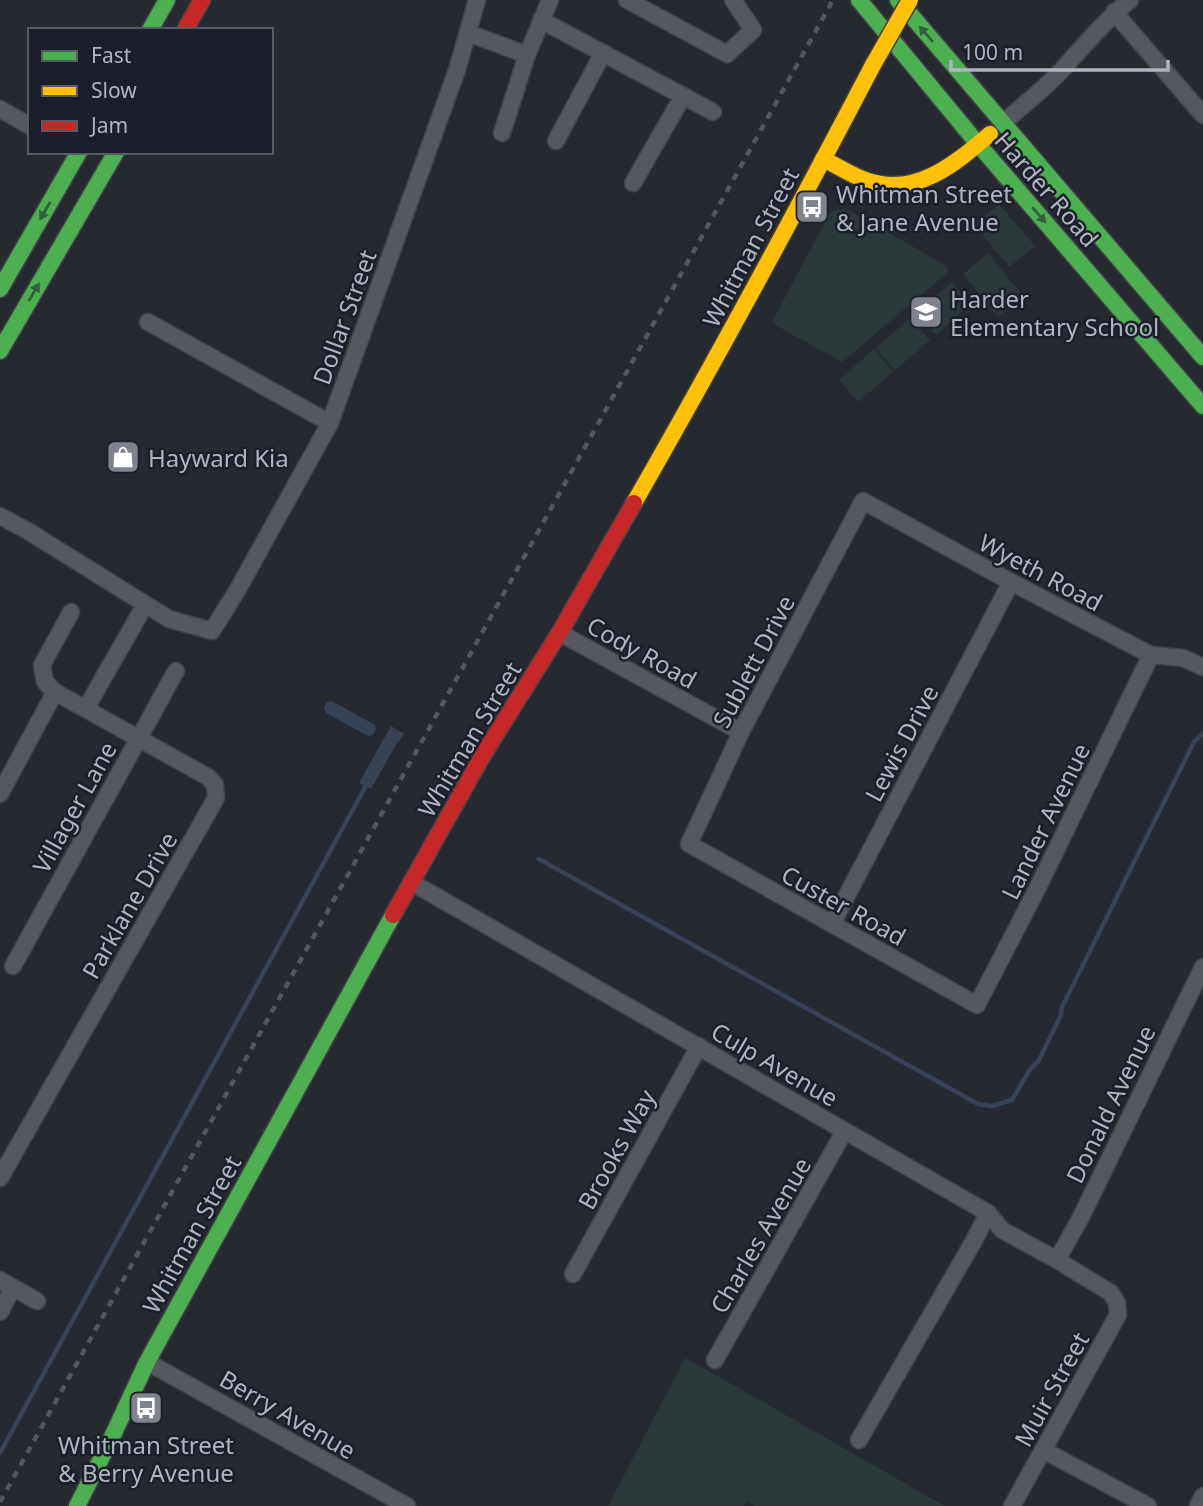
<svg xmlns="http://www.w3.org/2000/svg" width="1203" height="1506" viewBox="0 0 1203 1506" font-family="'Noto Sans',sans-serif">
<rect width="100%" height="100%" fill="#26292f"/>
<g fill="#2a383a">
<polygon points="999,204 1035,246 1009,267 974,225"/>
<polygon points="847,209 947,266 947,273 842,362 775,325 773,320 828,216 835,210"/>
<polygon points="988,253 1023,296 998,317 963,274"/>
<polygon points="952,282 971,304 936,335 917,312"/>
<polygon points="910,318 930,340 895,370 876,348"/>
<polygon points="874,349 893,372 858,402 839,380"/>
<polygon points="685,1358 709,1371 945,1506 755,1506 746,1501 744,1506 608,1506"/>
</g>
<g fill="#374257">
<polygon points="332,701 375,725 376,729 373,735 368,736 326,713 324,708 327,702"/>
<polygon points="391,726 404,734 398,743 397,743 371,789 359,783"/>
</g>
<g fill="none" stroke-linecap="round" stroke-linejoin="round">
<g stroke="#374257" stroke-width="4.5">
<polyline points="539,859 978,1104 992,1106 1012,1100 1031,1068 1038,1062 1061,1015 1062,1007 1194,742 1203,733"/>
<polyline points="0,1453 368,782"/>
</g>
<defs>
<g id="street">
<polyline points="627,0 727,54 753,30 733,0"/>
<polyline points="1114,12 1203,115"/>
<polyline points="541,20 713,112"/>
<polyline points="468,33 527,55"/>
<polyline points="0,109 30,126"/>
<path d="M1003,123c19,-17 40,-33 58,-52 22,-24 43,-50 69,-71"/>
<polyline points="502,133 527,55 550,0"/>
<polyline points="556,141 603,53"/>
<polyline points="633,183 683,96"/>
<polyline points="148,322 330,423"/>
<polyline points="0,516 28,531 169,619 212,631 238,589 330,423 457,70 477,0"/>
<polyline points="560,632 569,638 741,732"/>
<polyline points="1151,655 1037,889 977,1005 689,844 741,732 863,501 1011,582 1151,655 1183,658 1203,667"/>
<polyline points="86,708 145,605"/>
<polyline points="0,794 55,692"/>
<polyline points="411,882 988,1213 1002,1230 1057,1260 1111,1293 1117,1303 1118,1315 1012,1506"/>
<polyline points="832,924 1011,582"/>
<polyline points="13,966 176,671"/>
<polyline points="0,1178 216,798 215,785 208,777 55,692 45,682 42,665 71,612"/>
<polyline points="1057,1260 1081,1217 1203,967"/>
<polyline points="573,1274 699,1046"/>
<polyline points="0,1280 37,1301"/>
<polyline points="0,1312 13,1288"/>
<polyline points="715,1360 844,1132"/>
<polyline points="147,1362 407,1506"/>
<polyline points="859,1440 976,1237 988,1213"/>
<polyline points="1043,1450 1148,1506"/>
<polyline points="1198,1506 1203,1496"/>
</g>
<g id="fast">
<polyline points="859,0 978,144 1203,406"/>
<polyline points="898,0 1203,357"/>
<polyline points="150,30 167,0"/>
<polyline points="0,289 79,152"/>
<polyline points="0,351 116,152"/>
<polyline points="77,1506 112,1437 147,1362 393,915"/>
</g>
<g id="slow">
<path d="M823,159c15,7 29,17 45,22 48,16 87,-17 122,-47"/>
<path d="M634,503c83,-145 162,-291 239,-438"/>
</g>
<g id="jam">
<polyline points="185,30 202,0"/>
<polyline points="393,915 483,755 560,632 634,503"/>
</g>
</defs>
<use href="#street" stroke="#424348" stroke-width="19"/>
<use href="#fast" stroke="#424348" stroke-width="19"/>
<use href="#slow" stroke="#424348" stroke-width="19"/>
<use href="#jam" stroke="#424348" stroke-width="19"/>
<use href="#street" stroke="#55585e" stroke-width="16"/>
<use href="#fast" stroke="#4caf50" stroke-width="16"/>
<use href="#slow" stroke="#ffc107" stroke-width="16"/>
<use href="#jam" stroke="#c62828" stroke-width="16"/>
<polyline stroke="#55575d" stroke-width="4.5" stroke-dasharray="7 7" stroke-linecap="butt" points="0,1502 833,0"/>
<defs>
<polyline id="slow-bridge" points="873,65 910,0"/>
</defs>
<use href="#slow-bridge" stroke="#424348" stroke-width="19" stroke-linecap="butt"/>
<use href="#slow-bridge" stroke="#ffc107" stroke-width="16"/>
</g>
<defs><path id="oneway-solid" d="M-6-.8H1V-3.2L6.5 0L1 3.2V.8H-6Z" transform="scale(1.75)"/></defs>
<g fill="#31603b">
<use href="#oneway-solid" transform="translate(926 34) rotate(-131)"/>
<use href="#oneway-solid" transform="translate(45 211) rotate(120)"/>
<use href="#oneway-solid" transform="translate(1039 215) rotate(49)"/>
<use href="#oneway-solid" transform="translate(34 292) rotate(-60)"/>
</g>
<defs>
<symbol id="bus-square" viewBox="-11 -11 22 22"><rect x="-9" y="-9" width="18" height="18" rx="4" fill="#80838e" stroke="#1b1f29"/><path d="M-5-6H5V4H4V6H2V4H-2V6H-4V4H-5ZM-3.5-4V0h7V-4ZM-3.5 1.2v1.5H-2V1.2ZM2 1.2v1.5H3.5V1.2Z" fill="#fff"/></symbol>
<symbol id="school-square" viewBox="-11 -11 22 22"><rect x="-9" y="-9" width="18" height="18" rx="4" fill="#80838e" stroke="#1b1f29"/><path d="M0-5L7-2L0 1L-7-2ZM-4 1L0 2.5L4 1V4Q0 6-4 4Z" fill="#fff"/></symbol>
<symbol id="shop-square" viewBox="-11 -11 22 22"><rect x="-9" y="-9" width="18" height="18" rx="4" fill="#80838e" stroke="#1b1f29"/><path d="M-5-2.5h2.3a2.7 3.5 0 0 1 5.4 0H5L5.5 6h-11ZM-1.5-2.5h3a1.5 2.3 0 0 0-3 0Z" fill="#fff"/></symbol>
</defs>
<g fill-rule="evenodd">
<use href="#bus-square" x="793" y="188" width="38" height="38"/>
<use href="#school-square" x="907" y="293" width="38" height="38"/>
<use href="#shop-square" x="104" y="438" width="38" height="38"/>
<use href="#bus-square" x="127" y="1389" width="38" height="38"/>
</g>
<g text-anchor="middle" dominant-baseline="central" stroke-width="5" stroke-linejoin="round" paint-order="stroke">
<g font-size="24" fill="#b0b4c1" stroke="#1b1f29">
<text transform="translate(1047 189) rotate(49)">Harder Road</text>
<text transform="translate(750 247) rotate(-62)">Whitman Street</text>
<text transform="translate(344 317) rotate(-70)">Dollar Street</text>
<text transform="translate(1041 572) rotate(28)">Wyeth Road</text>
<text transform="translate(642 652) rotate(29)">Cody Road</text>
<text transform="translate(753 661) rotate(-62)">Sublett Drive</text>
<text transform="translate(469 739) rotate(-59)">Whitman Street</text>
<text transform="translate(901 743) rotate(-62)">Lewis Drive</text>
<text transform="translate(74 807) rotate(-61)">Villager Lane</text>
<text transform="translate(1045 821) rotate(-64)">Lander Avenue</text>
<text transform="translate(129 905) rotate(-60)">Parklane Drive</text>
<text transform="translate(844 905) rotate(29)">Custer Road</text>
<text transform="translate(775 1064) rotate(30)">Culp Avenue</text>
<text transform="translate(1110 1104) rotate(-64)">Donald Avenue</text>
<text transform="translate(616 1149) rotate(-61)">Brooks Way</text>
<text transform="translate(191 1234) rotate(-61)">Whitman Street</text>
<text transform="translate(760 1235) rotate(-60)">Charles Avenue</text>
<text transform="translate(1051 1389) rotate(-61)">Muir Street</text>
<text transform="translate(288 1414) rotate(30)">Berry Avenue</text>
</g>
<g font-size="24" fill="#b0b4c1" stroke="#1b1f29" text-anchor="start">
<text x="836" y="193">Whitman Street<tspan x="836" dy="28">&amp; Jane Avenue</tspan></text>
<text x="950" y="298">Harder<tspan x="950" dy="28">Elementary School</tspan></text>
<text x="148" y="457">Hayward Kia</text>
<text x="146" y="1444" text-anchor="middle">Whitman Street<tspan x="146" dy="28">&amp; Berry Avenue</tspan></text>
</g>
</g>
<rect x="28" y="28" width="245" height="126" fill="#1b1f29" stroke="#575b66" stroke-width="2"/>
<rect x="42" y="51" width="35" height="10" fill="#4caf50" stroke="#575b66" stroke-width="2"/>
<text x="91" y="63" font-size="21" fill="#b0b4c1">Fast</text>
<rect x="42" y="86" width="35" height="10" fill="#ffc107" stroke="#575b66" stroke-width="2"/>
<text x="91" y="98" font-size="21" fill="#b0b4c1">Slow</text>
<rect x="42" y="121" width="35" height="10" fill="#c62828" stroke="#575b66" stroke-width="2"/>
<text x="91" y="133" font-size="21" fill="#b0b4c1">Jam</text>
<path d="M951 60v10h217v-10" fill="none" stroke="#b0b4c1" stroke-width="3.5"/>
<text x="962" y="60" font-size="21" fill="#b0b4c1" stroke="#1b1f29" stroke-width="5" paint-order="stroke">100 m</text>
</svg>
